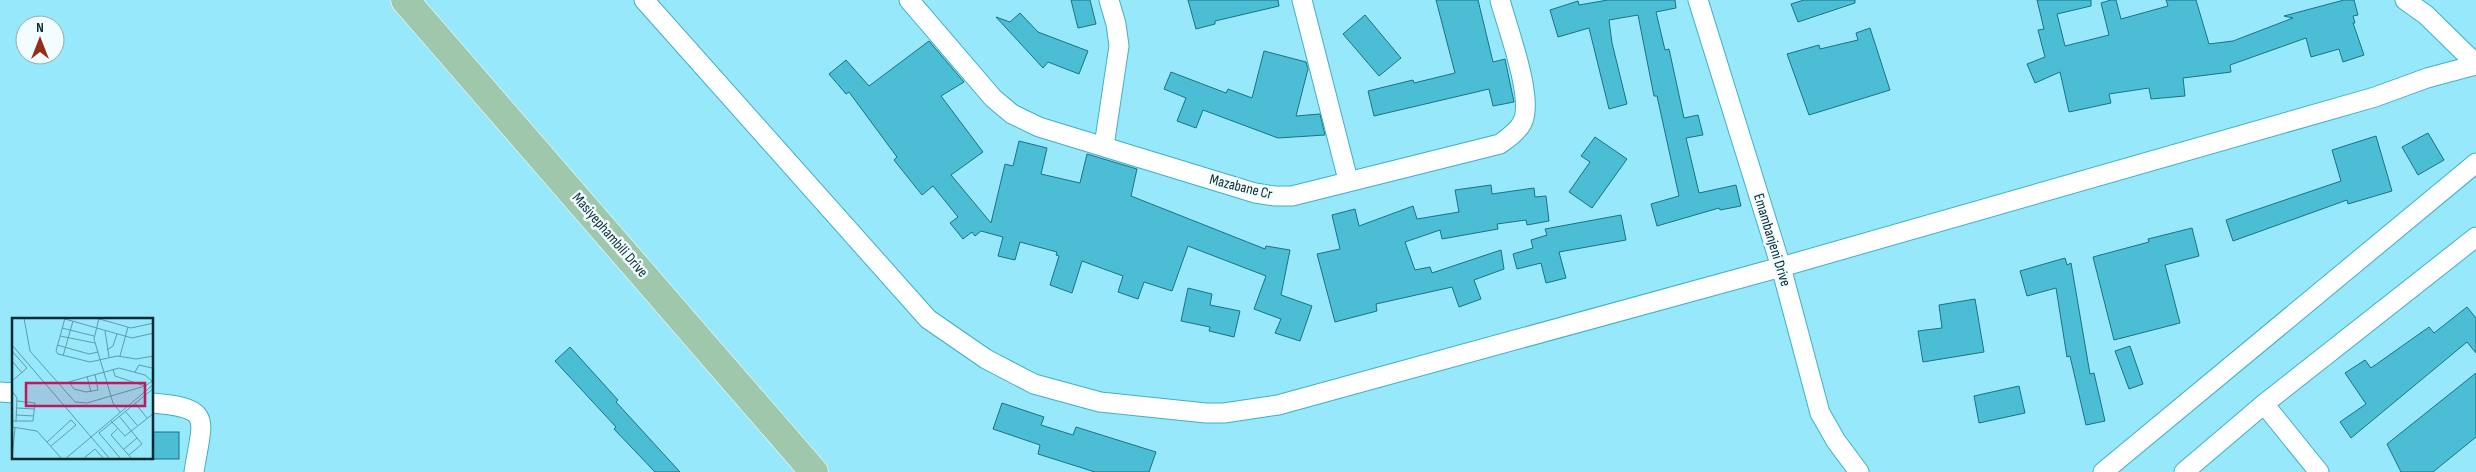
<svg xmlns="http://www.w3.org/2000/svg" width="2476" height="472" viewBox="0 0 2476 472" font-family="'Sofia Sans Condensed',sans-serif">
<rect width="100%" height="100%" fill="#97e8fa"/>
<g fill="#4bbed5" stroke="#197382">
<polygon points="1071,0 1090,0 1096,24 1078,28"/>
<polygon points="1188,0 1278,0 1279,6 1215,21 1215,24 1196,29"/>
<polygon points="1436,0 1478,0 1493,62 1505,59 1514,102 1493,106 1489,89 1374,116 1368,91 1413,80 1414,83 1455,73"/>
<polygon points="1608,0 1675,0 1676,8 1656,12 1665,50 1669,49 1684,118 1698,115 1703,135 1686,138 1699,193 1736,185 1741,206 1720,210 1719,208 1657,226 1651,204 1679,196 1657,96 1654,96 1638,15 1609,20 1612,43 1627,104 1609,109 1589,28 1558,37 1550,10 1578,1 1579,5"/>
<polygon points="1804,0 1855,0 1855,3 1798,22 1791,4"/>
<polygon points="2037,0 2091,0 2091,6 2057,14 2065,46 2109,35 2101,3 2111,0 2116,0 2121,19 2168,6 2166,0 2196,0 2209,44 2233,41 2293,18 2284,16 2344,0 2354,0 2358,15 2353,16 2355,23 2353,23 2364,55 2343,62 2339,49 2311,57 2306,38 2230,65 2231,72 2183,78 2185,96 2151,99 2149,88 2109,94 2111,103 2069,112 2060,72 2035,83 2027,64 2045,57 2038,30 2044,29"/>
<polygon points="1020,13 1038,32 1088,51 1079,74 1048,62 1043,68 996,17 1010,22"/>
<polygon points="1365,15 1401,58 1379,76 1343,34"/>
<polygon points="1870,28 1890,90 1809,115 1787,54 1819,45 1820,49 1858,40 1856,33"/>
<polygon points="929,41 964,82 941,96 983,152 951,175 991,223 1005,164 1013,166 1019,141 1047,148 1041,174 1080,183 1087,154 1137,169 1131,196 1265,249 1266,246 1290,250 1281,295 1312,306 1300,341 1275,333 1281,319 1254,309 1266,276 1188,246 1172,291 1144,282 1138,299 1118,292 1123,276 1082,261 1072,293 1050,285 1059,256 1056,255 1057,252 1020,242 1015,260 998,256 1003,237 981,231 975,236 972,232 963,239 950,223 958,217 933,186 922,195 894,160 897,157 849,92 846,94 829,74 846,60 869,86"/>
<polygon points="1264,51 1306,62 1308,69 1296,116 1320,114 1325,135 1278,138 1203,110 1196,128 1177,121 1186,98 1164,89 1171,72 1226,93 1228,89 1252,98"/>
<polygon points="2428,133 2444,160 2418,175 2402,147"/>
<polygon points="2376,136 2392,191 2348,204 2347,200 2233,241 2226,220 2341,181 2332,150"/>
<polygon points="1595,137 1627,159 1592,208 1569,192 1590,162 1581,156"/>
<polygon points="1491,185 1492,194 1534,188 1535,197 1546,196 1549,221 1527,225 1526,220 1497,224 1498,229 1442,239 1440,230 1405,242 1415,270 1430,267 1432,273 1501,250 1504,269 1474,280 1481,299 1459,307 1452,287 1376,304 1377,311 1335,322 1317,254 1340,249 1332,215 1355,209 1359,226 1413,206 1417,219 1459,212 1455,190"/>
<polygon points="1621,215 1626,240 1559,252 1566,278 1546,283 1541,263 1517,269 1513,254 1533,248 1531,240 1547,235 1545,229"/>
<polygon points="2192,228 2199,256 2165,265 2180,323 2114,340 2093,257 2149,242 2148,239"/>
<polygon points="2065,258 2067,265 2071,263 2090,374 2094,373 2105,421 2086,425 2070,356 2067,357 2056,288 2027,296 2020,271"/>
<polygon points="1188,288 1212,294 1210,305 1240,311 1234,337 1209,331 1210,327 1181,321"/>
<polygon points="1975,299 1984,352 1923,362 1918,331 1942,328 1939,305"/>
<polygon points="2467,307 2476,318 2476,353 2467,342 2351,438 2340,422 2366,404 2345,373 2365,360 2371,368 2429,327 2434,333"/>
<polygon points="2130,346 2143,384 2129,389 2115,351"/>
<polygon points="570,347 618,400 616,402 680,472 655,472 614,429 616,427 555,361"/>
<polygon points="2476,373 2476,437 2433,472 2401,472 2387,444"/>
<polygon points="2019,386 2025,413 1979,423 1974,396"/>
<polygon points="1002,403 1044,417 1041,425 1073,435 1076,427 1156,452 1149,472 1095,472 1038,454 1040,445 993,429"/>
<rect x="152" y="432" width="27" height="27"/>
</g>
<g fill="none" stroke-linecap="round" stroke-linejoin="round">
<defs>
<g id="street">
<polyline points="644,0 928,319 986,359 1034,384 1100,402 1206,413 1224,413 1278,405 1781,267 2375,97 2427,78 2476,65"/>
<path d="M909,0l84,98 19,16 27,13 216,66 20,3h17l208,-52c8,-6 18,-13 22,-21 13,-23 -15,-96 -22,-123"/>
<polyline points="1302,0 1348,180"/>
<polyline points="1698,0 1781,267 1820,413 1836,441 1859,472"/>
<polyline points="2405,0 2426,15 2476,64"/>
<polyline points="1104,146 1119,46 1116,24 1109,0"/>
<polyline points="0,392 14,393"/>
<path d="M152,403c63,5 50,16 42,69"/>
<polyline points="2264,404 2319,472"/>
<polyline points="2103,472 2476,163"/>
<polyline points="2184,472 2264,404 2476,237"/>
</g>
<polyline id="primary" points="405,0 814,472"/>
</defs>
<use href="#street" stroke="#40b0c5" stroke-width="21"/>
<use href="#primary" stroke="#fff" stroke-width="29"/>
<use href="#street" stroke="#fff" stroke-width="19"/>
<use href="#primary" stroke="#9fc7ab" stroke-width="28"/>
</g>
<g text-anchor="middle" dominant-baseline="central" stroke-width="5" stroke-linejoin="round" paint-order="stroke">
<g font-size="15" fill="#072b32" stroke="#f3fdff">
<text transform="translate(1241 187) rotate(14)">Mazabane Cr</text>
<text transform="translate(610 235) rotate(49)">Masiyephambili Drive</text>
<text transform="translate(1772 240) rotate(73)">Emambanjeni Drive</text>
</g>
</g>
<g transform="translate(12 318)">
<rect width="141" height="141" fill="#97e8fa"/>
<path fill="none" stroke="#5d9caa" stroke-width="1" d="M12,0l6,33 45,51 12,1 58,-17 9,-6M53,0l-9,33 2,3 32,8 27,-6 19,3 18,-3M84,0l35,10 23,-5M87,0l-5,21 19,64 7,9M53,1l67,19 22,-5M50,10l32,8M93,13l4,26M48,18l35,7M0,27l98,114M45,27l32,9 9,-2M95,32l6,-4 4,-12M0,33l15,17 -15,13M51,38l10,-35M108,38l8,-29M0,43l10,12M101,51l2,7 30,10M123,54l4,-7 13,3M83,56l3,16 -12,2 -12,-3 -5,-7 3,-1 47,-13 26,7 7,6M75,58l4,16M0,73l5,7 -1,23M123,85l12,15M5,90l18,1M113,93l12,14M4,97l18,1M107,98l23,28 -13,11M0,103h21l2,-18 -18,-2M99,103l14,15 29,-23M0,109l25,4 25,28M105,111l-6,6 21,24M35,124l24,-22 5,5 -25,21M112,131l13,-11M0,141l3,-31M53,141l89,-75M71,141l12,-10 9,10M109,141l-22,-26 55,-45"/>
<path fill="#c2185b" fill-opacity="0.15" stroke="#c2185b" stroke-width="2.5" d="M14,65h119v23h-119z"/>
<rect width="141" height="141" fill="none" stroke="#072b32" stroke-width="2.5"/>
</g>
<g transform="translate(40 40)"><circle r="24" fill="#f3fdff" stroke="#95a9ad"/>
<path d="M0-4L9 19L0 12L-9 19Z" fill="#952c19"/>
<text y="-8" font-size="14" font-weight="bold" text-anchor="middle" fill="#072b32">N</text>
</g>
</svg>
